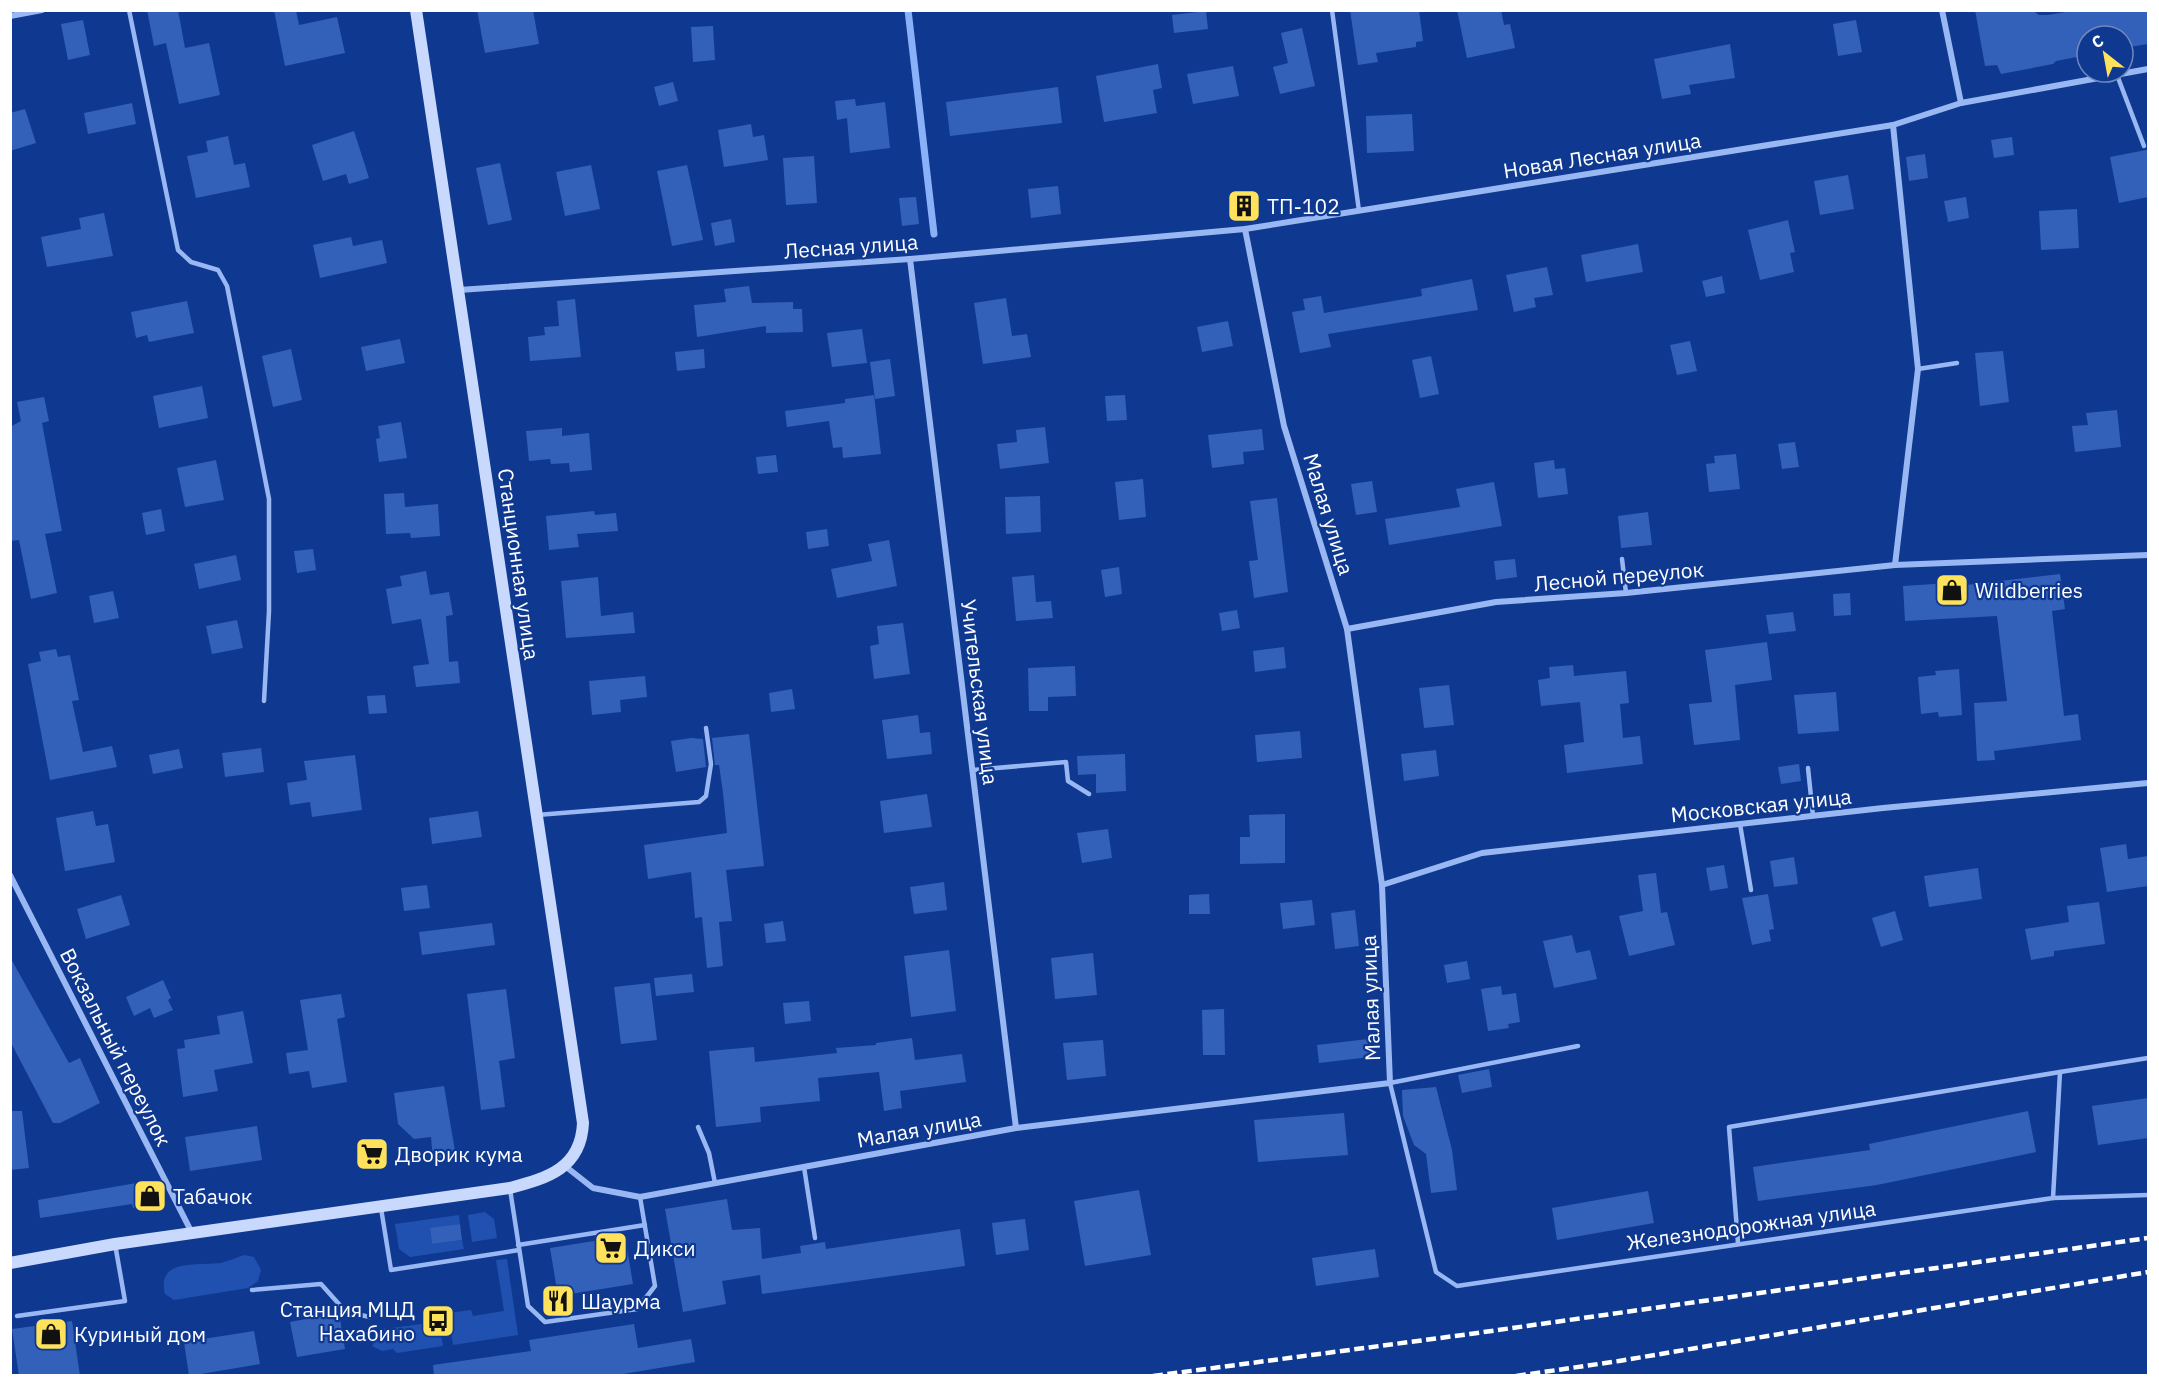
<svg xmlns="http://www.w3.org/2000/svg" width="2159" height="1386" viewBox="0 0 2159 1386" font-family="'IBM Plex Sans',sans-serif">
<rect width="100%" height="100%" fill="#0f3990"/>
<g fill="#2051b0">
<polygon points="485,1212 494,1219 497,1238 472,1242 468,1215"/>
<polygon points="459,1215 460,1224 430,1229 432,1244 462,1240 464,1249 410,1257 399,1249 395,1224"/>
<path d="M244,1255l10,2 7,13 -3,11 -10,7 -74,12 -9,-6c-9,-36 33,-28 56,-31 7,-2 15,-5 23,-8z"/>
<polygon points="507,1259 518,1335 453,1345 448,1313 471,1310 473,1316 504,1311 496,1260"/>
<polygon points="422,1324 423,1330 440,1328 443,1346 397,1353 393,1349 382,1351 372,1346 383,1329"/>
</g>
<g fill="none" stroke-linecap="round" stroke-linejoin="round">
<polyline stroke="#8ab1f7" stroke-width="7" points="908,10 934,234"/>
</g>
<g fill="#3360b8">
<polygon points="147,10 178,10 185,48 209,43 220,95 179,104 166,43 154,46"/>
<polygon points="274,10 296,10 299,25 337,17 345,53 285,66"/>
<polygon points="477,10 533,10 539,44 485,53"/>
<polygon points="1350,10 1419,10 1423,41 1416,42 1416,47 1376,53 1378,62 1358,65"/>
<polygon points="1457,10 1501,10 1504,25 1510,24 1515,48 1467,58"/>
<polygon points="1975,10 2032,10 2039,15 2048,15 2077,10 2148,10 2148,44 2123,48 2123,36 2087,36 2087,55 2056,61 2053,64 2001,74 1997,65 1985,66"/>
<polygon points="1206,11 1208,29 1174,33 1172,15"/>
<polygon points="83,20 90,55 68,60 61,24"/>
<polygon points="1856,20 1862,52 1838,56 1833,24"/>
<polygon points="713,26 715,60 693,62 691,27"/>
<polygon points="1302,28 1315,86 1280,94 1273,67 1288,63 1281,33"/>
<polygon points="1730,44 1735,78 1689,85 1691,94 1662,99 1654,59"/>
<polygon points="1158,64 1162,88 1153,90 1157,113 1104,122 1096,76"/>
<polygon points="1233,66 1239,96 1193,104 1187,74"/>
<polygon points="673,82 678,101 659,106 654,87"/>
<polygon points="1058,87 1062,123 950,136 946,102"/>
<polygon points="855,99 856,106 885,102 890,148 850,153 847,118 837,120 835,101"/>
<polygon points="132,103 136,124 88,134 84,113"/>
<polygon points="25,109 36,143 10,151 10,113"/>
<polygon points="1412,114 1414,151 1367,153 1366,116"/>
<polygon points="751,124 753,137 764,135 768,160 724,167 718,130"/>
<polygon points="354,131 369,178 349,184 346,174 323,181 312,145"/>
<polygon points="228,136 234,165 245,163 250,187 196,198 187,156 208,152 206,141"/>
<polygon points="2012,137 2014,155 1994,158 1991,140"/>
<polygon points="2146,150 2148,150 2148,197 2119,203 2110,157"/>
<polygon points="1925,154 1928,178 1909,181 1906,157"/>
<polygon points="814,156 817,203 786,205 783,158"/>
<polygon points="500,163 512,220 488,225 476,168"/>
<polygon points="591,165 600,209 565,216 556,172"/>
<polygon points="687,165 703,240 672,246 657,171"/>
<polygon points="1848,175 1854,209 1820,215 1814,181"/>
<polygon points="1058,186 1061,214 1031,218 1028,189"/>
<polygon points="916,197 919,224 902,226 899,198"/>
<polygon points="1966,197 1969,218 1948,222 1944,201"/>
<polygon points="2077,209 2079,248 2041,250 2039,211"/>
<polygon points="104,213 113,256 47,267 41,237 81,229 79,218"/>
<polygon points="731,219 735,242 715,246 711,223"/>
<polygon points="1788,220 1795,252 1790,253 1794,272 1760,280 1748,230"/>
<polygon points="351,237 353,246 382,240 387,263 320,278 313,245"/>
<polygon points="1638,244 1643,272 1586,282 1581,255"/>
<polygon points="1547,267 1553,295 1534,298 1536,307 1514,312 1506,275"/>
<polygon points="1722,276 1725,293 1706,297 1702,281"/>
<polygon points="1472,279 1478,310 1328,334 1331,347 1300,353 1292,312 1305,310 1303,299 1321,296 1324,313 1422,296 1421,289"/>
<polygon points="749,286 752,303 793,302 793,309 802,309 803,332 766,333 766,326 697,337 694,305 726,302 724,289"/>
<polygon points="1006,298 1012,336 1027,334 1031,357 983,364 974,303"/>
<polygon points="575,299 581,357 530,361 528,337 545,335 544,327 559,326 557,301"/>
<polygon points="187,301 194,333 149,342 147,335 136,338 131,312"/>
<polygon points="1228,321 1233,346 1202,352 1197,327"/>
<polygon points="862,329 867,363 832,367 827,333"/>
<polygon points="400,339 405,363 366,371 361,347"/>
<polygon points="1690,341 1697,371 1677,375 1670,345"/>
<polygon points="291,349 302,400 273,407 262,356"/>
<polygon points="704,349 705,368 677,371 675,352"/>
<polygon points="2003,351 2009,402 1980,406 1975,353"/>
<polygon points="1431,356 1439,394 1420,398 1412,360"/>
<polygon points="890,359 895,396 875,399 870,362"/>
<polygon points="202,386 208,418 159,428 153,396"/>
<polygon points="874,395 881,454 843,458 842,447 833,448 829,421 787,427 785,411 845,403 845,399"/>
<polygon points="1125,395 1127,420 1107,421 1105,396"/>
<polygon points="44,397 49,421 42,423 62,531 45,534 57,593 31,599 19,540 10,541 10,427 21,421 17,402"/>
<polygon points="2117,410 2121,447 2075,452 2072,426 2088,425 2086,413"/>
<polygon points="401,422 407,458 379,462 376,439 380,438 378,426"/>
<polygon points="1045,427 1049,463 1000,469 997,444 1017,442 1016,430"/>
<polygon points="562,428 562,436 589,433 592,470 570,472 569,463 551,464 550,459 529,461 526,431"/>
<polygon points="1262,429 1264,450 1243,452 1244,464 1212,468 1208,435"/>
<polygon points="1795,442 1799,467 1782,469 1778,444"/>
<polygon points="1736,454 1740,489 1709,492 1706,464 1715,463 1714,456"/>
<polygon points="776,455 778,472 758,474 756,457"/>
<polygon points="216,460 224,500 185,507 177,468"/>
<polygon points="1554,460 1555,469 1565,468 1568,494 1538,498 1534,463"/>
<polygon points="1143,479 1146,517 1119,520 1115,482"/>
<polygon points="1372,481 1377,512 1356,515 1351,484"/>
<polygon points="1494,482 1502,526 1389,545 1385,519 1460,507 1456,489"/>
<polygon points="404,493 405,507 438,504 440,536 411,538 410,533 386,534 384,494"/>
<polygon points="1040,496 1041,532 1006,534 1005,497"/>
<polygon points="1277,498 1288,592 1254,598 1249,561 1258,560 1250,501"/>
<polygon points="161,509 165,531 146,535 142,513"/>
<polygon points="594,511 595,515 616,513 618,531 577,534 579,547 549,550 546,516"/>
<polygon points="1648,512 1652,545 1621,548 1618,516"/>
<polygon points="827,529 829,546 808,549 806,532"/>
<polygon points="889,540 897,586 837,598 831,569 872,561 868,544"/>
<polygon points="313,549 316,570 297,573 294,551"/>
<polygon points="236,555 241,580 199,589 194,564"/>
<polygon points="1515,559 1517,577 1496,580 1494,561"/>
<polygon points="1119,567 1122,594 1105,597 1101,570"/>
<polygon points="426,571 430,595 449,592 453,615 446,616 449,662 458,661 460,683 416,687 413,666 429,664 421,619 392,624 386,589 402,586 400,576"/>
<polygon points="2060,574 2065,609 2052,611 2064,716 2078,714 2081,740 1994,751 1995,760 1977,761 1974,703 2007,701 1997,616 1905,621 1903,586 1965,582 1966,585"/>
<polygon points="1034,575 1036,602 1051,601 1053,618 1016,621 1012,577"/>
<polygon points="598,577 601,616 633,612 635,633 566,638 561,581"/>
<polygon points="113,591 119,618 94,623 89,596"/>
<polygon points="1850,593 1851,615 1834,616 1833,594"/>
<polygon points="1237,610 1240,628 1222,631 1219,613"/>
<polygon points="1793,612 1796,631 1769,634 1766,615"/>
<polygon points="237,620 243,648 212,654 206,626"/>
<polygon points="903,623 910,674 874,679 870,646 879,644 877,626"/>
<polygon points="1767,642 1772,680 1735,685 1740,740 1694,745 1689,704 1712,702 1705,650"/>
<polygon points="1284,647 1286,668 1255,672 1253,651"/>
<polygon points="56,649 58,657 70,655 79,700 72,701 83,752 112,746 117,767 50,780 28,664 41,661 39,652"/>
<polygon points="1573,665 1574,676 1626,671 1629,703 1620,704 1623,738 1640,736 1643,764 1567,773 1564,745 1584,742 1580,702 1541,706 1538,680 1550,678 1549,667"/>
<polygon points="1075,666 1076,696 1048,697 1048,711 1029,711 1028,668"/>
<polygon points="1959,669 1962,715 1939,717 1938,712 1921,714 1918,677 1936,675 1935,671"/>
<polygon points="645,676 647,697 620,700 621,712 592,715 589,681"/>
<polygon points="1449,685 1454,725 1424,728 1419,688"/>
<polygon points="792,689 795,709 771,712 769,693"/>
<polygon points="1836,692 1839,731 1798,734 1794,695"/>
<polygon points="385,695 387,713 369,714 367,696"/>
<polygon points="918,715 920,733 930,732 932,754 887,759 882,720"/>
<polygon points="1300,731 1302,758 1257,762 1255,735"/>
<polygon points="749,734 764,866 726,870 732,921 719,922 723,966 707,968 702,917 695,918 691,872 648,879 644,845 727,833 723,793 719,765 715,765 712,738"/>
<polygon points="691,738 703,739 706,767 676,772 671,741"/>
<polygon points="261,748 264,772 225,777 222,753"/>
<polygon points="179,749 183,768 153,774 149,755"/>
<polygon points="1436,750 1439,776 1404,781 1401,754"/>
<polygon points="1125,754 1126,791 1096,793 1096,774 1078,775 1077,756"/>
<polygon points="355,755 362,810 312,817 310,802 290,805 287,783 307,780 304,761"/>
<polygon points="1799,764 1801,781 1781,784 1778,767"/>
<polygon points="927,794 932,827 884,833 880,801"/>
<polygon points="93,811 96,826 108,824 115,862 65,871 56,818"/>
<polygon points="478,811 482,837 432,844 429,818"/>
<polygon points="1285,814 1285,863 1240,864 1240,837 1250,837 1249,815"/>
<polygon points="1108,829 1112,858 1082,863 1077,833"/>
<polygon points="2126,844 2128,859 2148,856 2148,886 2107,892 2100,848"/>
<polygon points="1794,857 1798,884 1774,887 1770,861"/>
<polygon points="1724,865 1728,888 1710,891 1706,868"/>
<polygon points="1978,868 1982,899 1929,907 1924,876"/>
<polygon points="1656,873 1661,913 1667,912 1675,945 1629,956 1619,916 1643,911 1638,875"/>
<polygon points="944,882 947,910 914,914 910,887"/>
<polygon points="427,885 430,908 404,911 401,888"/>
<polygon points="1209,894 1210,914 1189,914 1189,895"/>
<polygon points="1768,894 1774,929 1769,930 1771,941 1752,945 1742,898"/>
<polygon points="121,895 130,925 86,939 77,909"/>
<polygon points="1312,900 1315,925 1283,929 1280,903"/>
<polygon points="2099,902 2105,944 2054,951 2054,956 2031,960 2025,929 2069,922 2067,906"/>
<polygon points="1355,910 1359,946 1335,949 1331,913"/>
<polygon points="1895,911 1903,940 1881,947 1872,918"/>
<polygon points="783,921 786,941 766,943 764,924"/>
<polygon points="492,923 495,945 422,955 419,932"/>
<polygon points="1572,935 1576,953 1590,950 1597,979 1554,988 1543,941"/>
<polygon points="949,950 956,1011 911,1017 904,956"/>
<polygon points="1093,953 1097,995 1055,999 1051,958"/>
<polygon points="10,957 69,1063 80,1058 100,1103 60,1123 53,1123 10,1041"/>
<polygon points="1467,961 1470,979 1447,983 1444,965"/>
<polygon points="692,974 694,992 656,996 654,978"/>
<polygon points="163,980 171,998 168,1000 173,1010 154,1018 150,1008 134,1016 126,997"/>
<polygon points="650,983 657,1040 621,1044 614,987"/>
<polygon points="1501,986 1502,995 1516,993 1520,1022 1508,1024 1509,1028 1488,1031 1481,989"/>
<polygon points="506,989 515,1058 499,1061 505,1107 481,1110 467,994"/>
<polygon points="341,994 345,1017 337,1019 347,1082 312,1088 309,1071 289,1074 286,1053 308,1050 300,1000"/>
<polygon points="809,1001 811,1021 785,1024 783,1003"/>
<polygon points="1224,1009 1225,1055 1203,1055 1202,1010"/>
<polygon points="243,1011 253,1063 214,1070 218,1091 183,1097 177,1049 185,1048 184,1040 220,1034 217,1016"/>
<polygon points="912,1038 915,1060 962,1054 966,1082 900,1091 902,1108 884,1111 879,1072 818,1078 820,1101 760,1107 761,1122 716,1127 709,1051 754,1047 755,1062 837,1053 836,1048 876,1045 876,1043"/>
<polygon points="1368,1039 1370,1057 1319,1063 1317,1045"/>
<polygon points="1103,1040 1106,1076 1067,1080 1063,1043"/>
<polygon points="1489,1069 1492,1087 1462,1093 1458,1075"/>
<polygon points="444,1086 456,1157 433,1159 431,1137 414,1139 398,1124 394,1093"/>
<polygon points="1436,1087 1452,1150 1457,1190 1431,1193 1426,1154 1414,1145 1403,1116 1402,1090"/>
<polygon points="2148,1098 2148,1138 2098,1145 2092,1106"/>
<polygon points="10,1111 22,1111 29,1168 10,1170"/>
<polygon points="2028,1111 2036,1152 1877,1185 1758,1201 1753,1167 1870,1150 1869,1144"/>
<polygon points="1344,1113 1348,1155 1258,1162 1254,1120"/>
<polygon points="257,1126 262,1160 190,1171 185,1137"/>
<polygon points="384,1142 387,1163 371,1165 368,1144"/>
<polygon points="148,1181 159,1204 133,1208 132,1204 40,1218 38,1200"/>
<polygon points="1139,1190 1151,1255 1085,1266 1074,1201"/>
<polygon points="1648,1191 1654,1223 1557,1240 1552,1208"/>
<polygon points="727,1199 732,1230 760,1228 762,1259 801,1253 800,1246 825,1242 826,1249 960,1229 965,1266 762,1294 760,1275 722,1281 726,1304 683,1312 665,1209"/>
<polygon points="1025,1219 1029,1250 996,1255 992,1223"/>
<polygon points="460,1224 462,1240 432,1244 430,1228"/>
<polygon points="625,1236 633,1284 558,1296 550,1248"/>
<polygon points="1375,1249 1379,1277 1316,1286 1312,1258"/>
<polygon points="339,1313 345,1349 297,1357 290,1322"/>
<polygon points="72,1321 80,1376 19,1376 12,1329"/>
<polygon points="634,1324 638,1348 691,1339 695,1362 611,1376 434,1376 433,1365 531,1351 529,1340"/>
<polygon points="254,1331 260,1364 189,1376 184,1342"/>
</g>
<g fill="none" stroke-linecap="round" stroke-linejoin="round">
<g stroke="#99b8f3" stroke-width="4.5">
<polyline points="129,10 178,250 191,262 218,270 227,286 269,499 269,611 264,701"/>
<polyline points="1332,10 1359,211"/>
<polyline points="2117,75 2144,146"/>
<polyline points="1918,369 1957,363"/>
<polyline points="1622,559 1626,593"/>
<polyline points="1808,768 1813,816"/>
<polyline points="973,770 1066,762 1068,781 1089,794"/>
<polyline points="537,815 699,802 706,796 711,764 706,728"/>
<polyline points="1740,824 1751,890"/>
<polyline points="1578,1046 1390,1083 1436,1272 1457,1286 2053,1198 2060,1072 2148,1058"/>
<polyline points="698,1127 709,1153 715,1183"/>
<polyline points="804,1167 815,1238"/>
<polyline points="510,1189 528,1306 545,1322 637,1309 655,1286 640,1197"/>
<polyline points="2053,1198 2148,1195"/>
<polyline points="381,1208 391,1270 519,1250"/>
<polyline points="1738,1243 1729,1127 2060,1072"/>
<polyline points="518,1245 645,1225"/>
<polyline points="252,1290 321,1284 346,1312 370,1317"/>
<polyline points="17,1316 125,1301 115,1244"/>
</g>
<g stroke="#99b8f3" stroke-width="6">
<polyline points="1942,10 1961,103"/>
<polyline points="10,16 42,10"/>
<polyline points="1893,125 1918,369 1895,565"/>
<polyline points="910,259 1016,1128"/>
<polyline points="459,290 910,259 1245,229 1893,125 1961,103 2148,69"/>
<polyline points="1347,629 1496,602 1626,593 1895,565 2148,555"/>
<polyline points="10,875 192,1233"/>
<polyline points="1382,885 1482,853 1883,808 2148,783"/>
<polyline points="565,1166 593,1188 640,1197 1016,1128 1390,1083 1382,885 1347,629 1284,426 1245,229"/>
</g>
<path stroke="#c8d9fd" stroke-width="12" d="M10,1263l105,-19 395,-56c38,-10 71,-20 73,-65l-167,-1113"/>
<g stroke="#fff" stroke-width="4.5" stroke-dasharray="10 4.5" stroke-linecap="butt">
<polyline points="1153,1376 1470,1334 2148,1238"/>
<polyline points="1516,1376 1619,1361 2148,1272"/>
</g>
</g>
<defs>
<symbol id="building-square" viewBox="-11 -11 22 22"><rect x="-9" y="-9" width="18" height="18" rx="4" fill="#ffe25b" stroke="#0f3990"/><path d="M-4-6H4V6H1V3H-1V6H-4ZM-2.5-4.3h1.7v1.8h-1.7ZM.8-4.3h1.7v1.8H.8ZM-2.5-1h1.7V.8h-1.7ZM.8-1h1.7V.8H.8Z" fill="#111"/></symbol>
<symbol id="shop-square" viewBox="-11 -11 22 22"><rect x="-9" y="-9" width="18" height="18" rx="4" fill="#ffe25b" stroke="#0f3990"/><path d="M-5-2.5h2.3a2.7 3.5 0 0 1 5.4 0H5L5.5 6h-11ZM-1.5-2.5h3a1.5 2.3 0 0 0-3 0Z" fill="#111"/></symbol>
<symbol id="supermarket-square" viewBox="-11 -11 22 22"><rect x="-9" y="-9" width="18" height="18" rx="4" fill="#ffe25b" stroke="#0f3990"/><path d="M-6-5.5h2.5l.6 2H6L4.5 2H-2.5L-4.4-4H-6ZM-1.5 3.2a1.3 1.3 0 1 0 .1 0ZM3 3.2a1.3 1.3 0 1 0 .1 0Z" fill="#111"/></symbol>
<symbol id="restaurant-square" viewBox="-11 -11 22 22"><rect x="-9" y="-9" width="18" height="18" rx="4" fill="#ffe25b" stroke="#0f3990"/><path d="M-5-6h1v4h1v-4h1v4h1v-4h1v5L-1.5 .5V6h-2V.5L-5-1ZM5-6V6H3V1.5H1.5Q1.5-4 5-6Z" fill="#111"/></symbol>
<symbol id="bus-square" viewBox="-11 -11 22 22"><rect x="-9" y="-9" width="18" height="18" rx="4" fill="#ffe25b" stroke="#0f3990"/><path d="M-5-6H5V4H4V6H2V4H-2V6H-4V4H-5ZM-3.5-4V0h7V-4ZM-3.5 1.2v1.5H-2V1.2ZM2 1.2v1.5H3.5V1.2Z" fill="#111"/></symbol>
</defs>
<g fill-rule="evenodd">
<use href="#building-square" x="1225" y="187" width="38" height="38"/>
<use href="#shop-square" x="1933" y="571" width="38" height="38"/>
<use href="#supermarket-square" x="353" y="1135" width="38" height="38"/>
<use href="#shop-square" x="131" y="1177" width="38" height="38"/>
<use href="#supermarket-square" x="592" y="1229" width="38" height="38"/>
<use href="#restaurant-square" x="539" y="1282" width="38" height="38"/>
<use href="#bus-square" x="419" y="1302" width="38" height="38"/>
<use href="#shop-square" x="32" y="1315" width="38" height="38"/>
</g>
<g text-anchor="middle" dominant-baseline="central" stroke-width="4.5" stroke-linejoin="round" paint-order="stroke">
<g font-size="21" fill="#fff" stroke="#0f3990">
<text transform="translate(1602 155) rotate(-9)">Новая Лесная улица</text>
<text transform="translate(851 246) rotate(-4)">Лесная улица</text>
<text transform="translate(1329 514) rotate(73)">Малая улица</text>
<text transform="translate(519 564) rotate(82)">Станционная улица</text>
<text transform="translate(1619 576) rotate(-5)">Лесной переулок</text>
<text transform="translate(980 692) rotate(83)">Учительская улица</text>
<text transform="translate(1761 805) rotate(-6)">Московская улица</text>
<text transform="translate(1370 998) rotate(-92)">Малая улица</text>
<text transform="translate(116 1047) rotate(63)">Вокзальный переулок</text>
<text transform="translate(919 1129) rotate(-10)">Малая улица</text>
<text transform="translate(1751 1225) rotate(-8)">Железнодорожная улица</text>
</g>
<g font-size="21" fill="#fff" stroke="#0f3990" text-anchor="start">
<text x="1267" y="206">ТП-102</text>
<text x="1975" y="590">Wildberries</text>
<text x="395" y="1154">Дворик кума</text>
<text x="173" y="1196">Табачок</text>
<text x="634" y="1248">Дикси</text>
<text x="581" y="1301">Шаурма</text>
<text x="415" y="1309" text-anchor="end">Станция МЦД<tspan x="415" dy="24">Нахабино</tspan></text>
<text x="74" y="1334">Куриный дом</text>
</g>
</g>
<rect width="2159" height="1386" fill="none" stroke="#ffffff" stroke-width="24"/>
<g transform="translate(2105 54) rotate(329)"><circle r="28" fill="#0f3990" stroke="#6f88bc" stroke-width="1.5"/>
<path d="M0-4.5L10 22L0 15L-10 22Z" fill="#ffe25b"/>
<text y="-9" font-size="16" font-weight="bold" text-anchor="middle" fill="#ffffff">С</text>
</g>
</svg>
